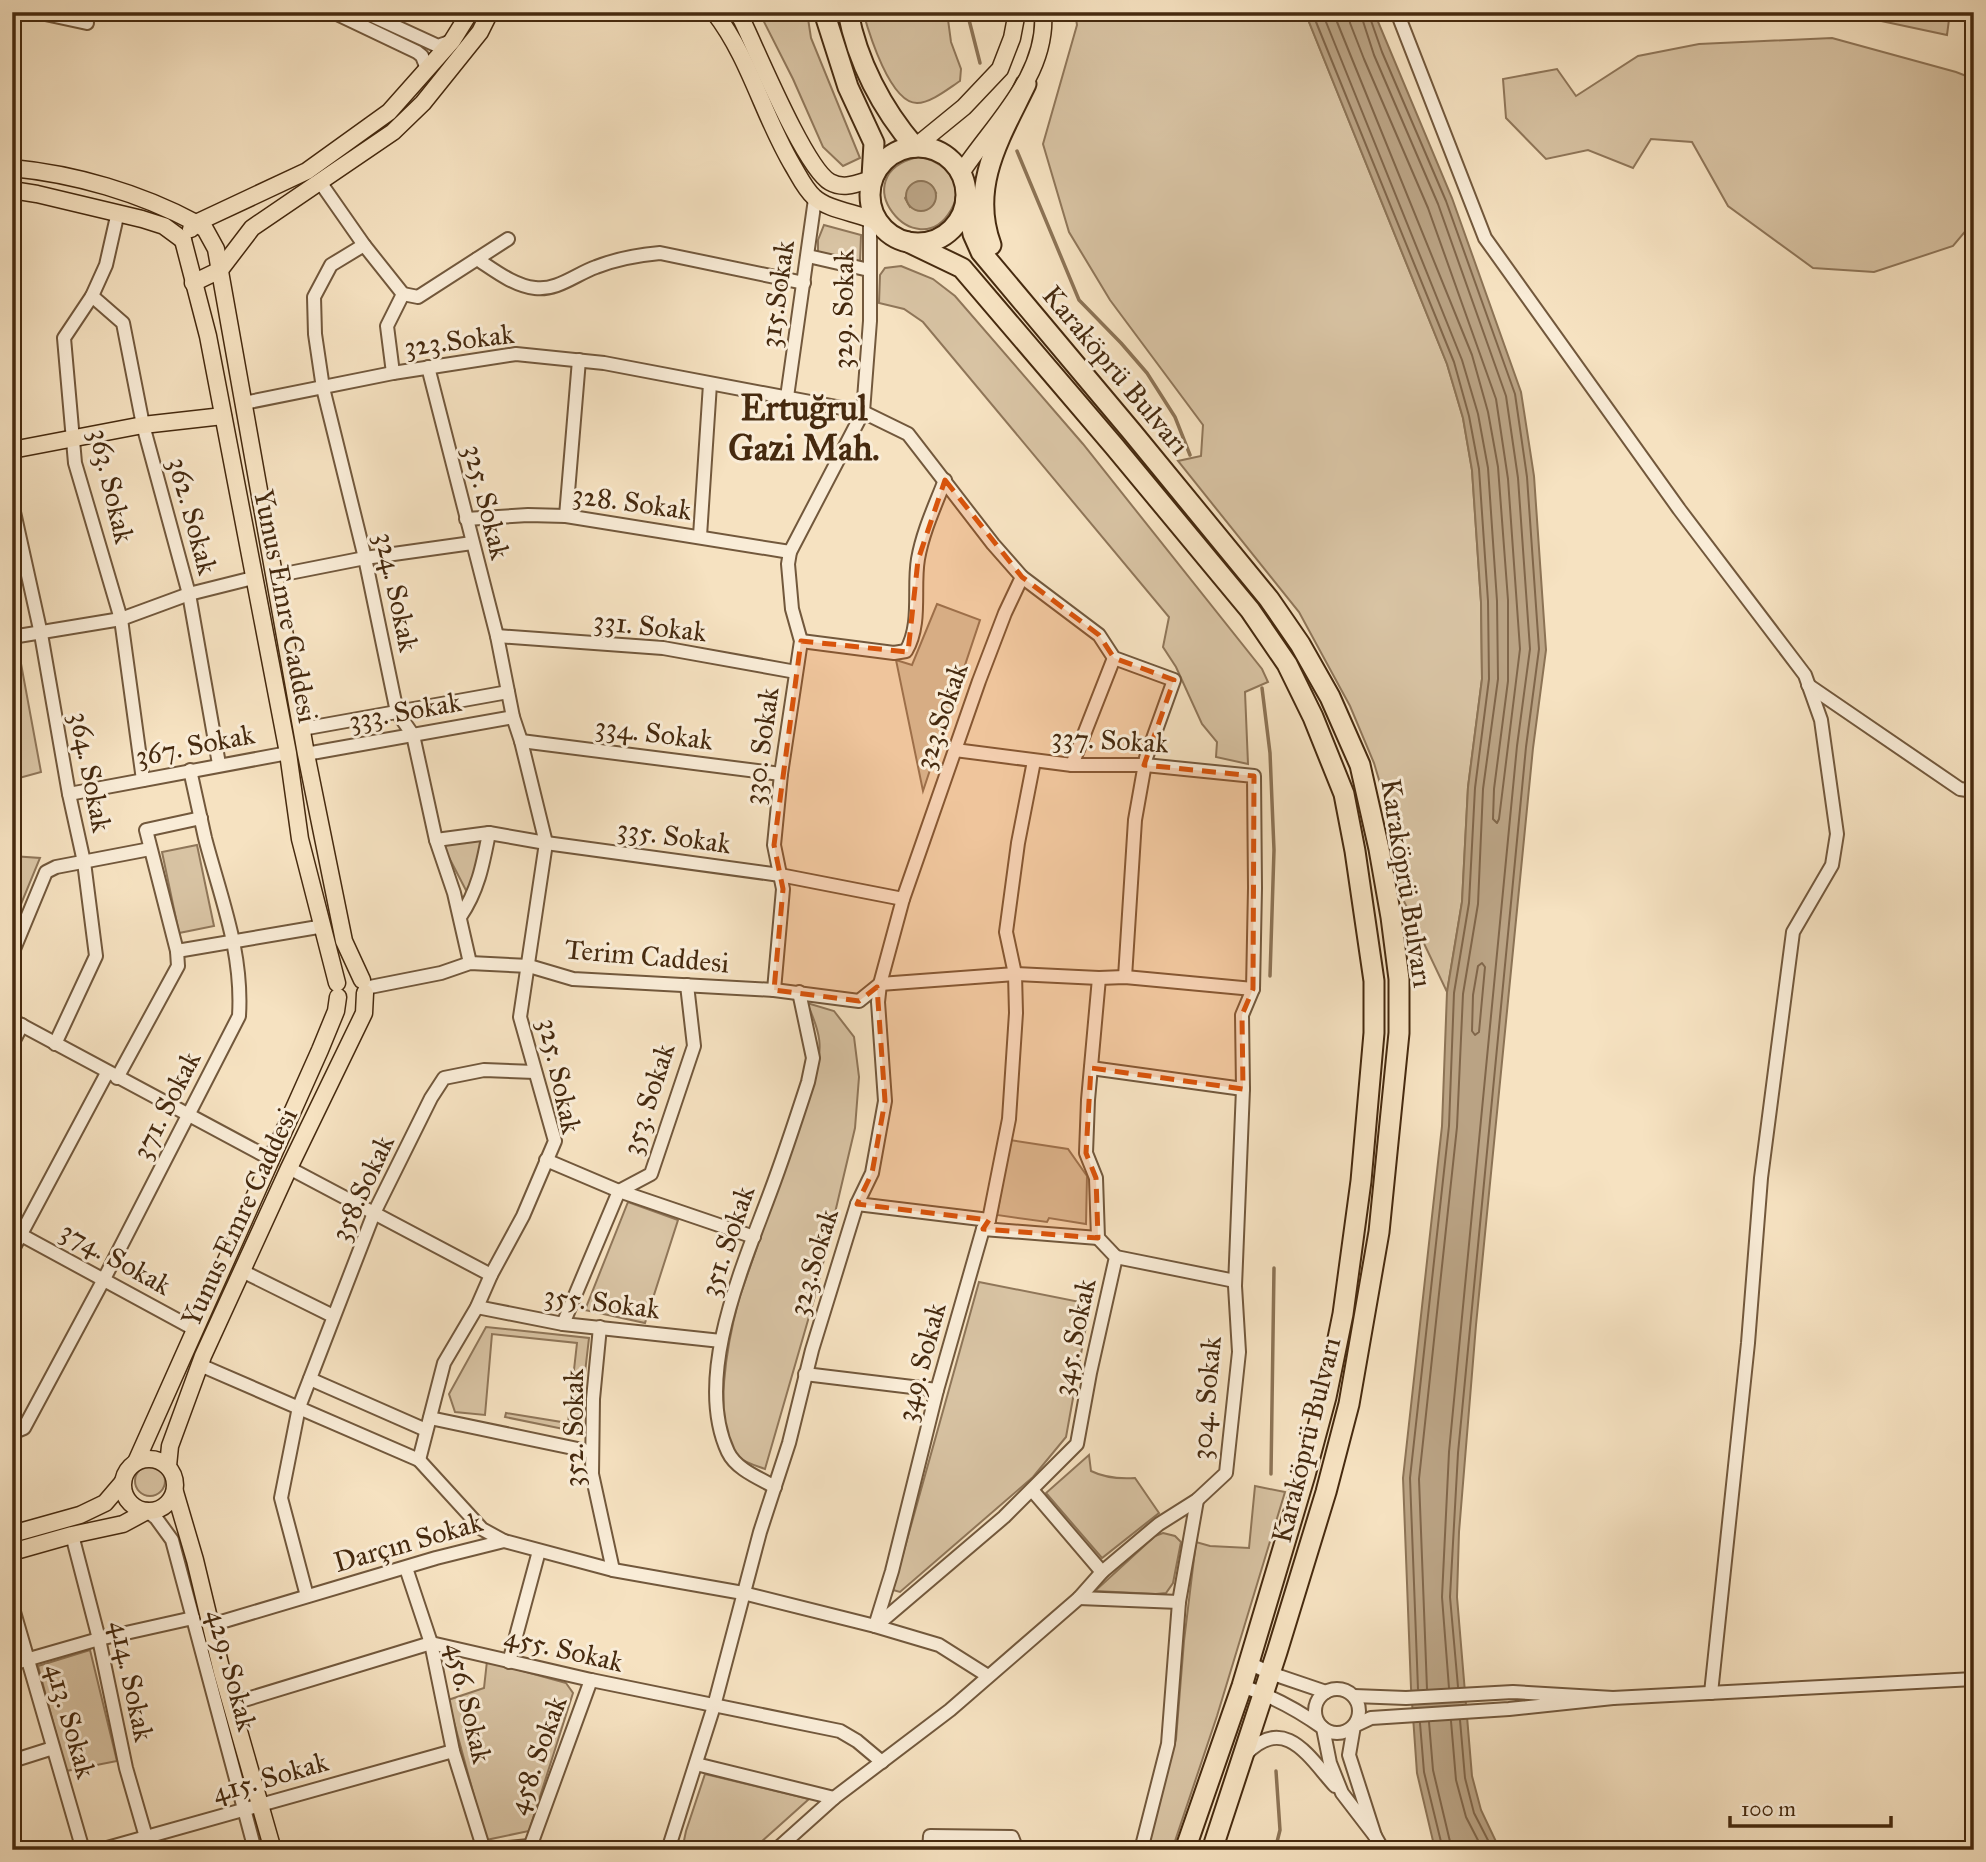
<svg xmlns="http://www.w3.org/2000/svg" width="1986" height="1862" viewBox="0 0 1986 1862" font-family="'IM FELL Great Primer',serif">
<rect width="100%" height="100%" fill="#f6e2c1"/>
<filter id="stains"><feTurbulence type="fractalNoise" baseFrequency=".00286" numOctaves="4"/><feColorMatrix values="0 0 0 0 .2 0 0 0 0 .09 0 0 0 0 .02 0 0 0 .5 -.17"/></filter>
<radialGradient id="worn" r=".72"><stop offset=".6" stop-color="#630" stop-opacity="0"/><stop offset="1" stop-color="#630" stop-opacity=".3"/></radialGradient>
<g fill="#d8c3a3" stroke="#8f7659" stroke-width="2" fill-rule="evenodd">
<polygon points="759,12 807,12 811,38 860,158 843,166 823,147 793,79"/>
<path d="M863,12h84l4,30 10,27 -1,12c-11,7 -29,22 -43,22 -27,0 -48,-70 -54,-91z"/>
<polygon points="1075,12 1305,12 1447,364 1463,418 1472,470 1481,602 1482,679 1468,787 1462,902 1447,992 1401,895 1387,807 1374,763 1350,706 1299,612 1178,461 1201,456 1203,425 1110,300 1069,232 1043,144 1077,25"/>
<polygon points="1839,12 1950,12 1947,35"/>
<polygon points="1832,38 1956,72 1974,79 1974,221 1953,246 1874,272 1813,268 1728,206 1692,142 1651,139 1633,168 1588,150 1546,159 1506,118 1503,79 1557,69 1576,96 1638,56 1699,44"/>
<path d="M918,157c26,3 49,26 33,53 -34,59 -111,-35 -33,-53zM921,181l10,4 5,8 -26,14 -5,-9 11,-16z"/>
<polygon points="824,225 861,235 860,264 818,254 818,240"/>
<polygon points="901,266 933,279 955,296 1083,444 1262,669 1268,682 1245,692 1248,764 1216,757 1217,742 1202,724 1176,667 1163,647 1169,617 923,322 904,309 879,303 880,275 885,268"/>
<polygon points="937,604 980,620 923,791 896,660 912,665"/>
<polygon points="12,642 17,642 41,772 12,780"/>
<polygon points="483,837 470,898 441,842"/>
<polygon points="197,845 214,926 179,933 162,852"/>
<polygon points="12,856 40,858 12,926"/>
<path d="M807,1003l27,8 20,26 5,40 -4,51 -38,161 -52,180c-8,-3 -19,-6 -25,-11 -31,-29 -11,-122 -1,-159l76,-220c8,-33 6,-45 -8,-76z"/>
<polygon points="1010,1140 1068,1149 1087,1176 1086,1224 1049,1218 1047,1222 997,1215"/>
<polygon points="628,1202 678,1220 645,1323 585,1310"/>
<polygon points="979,1282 1090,1304 1066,1437 1033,1477 900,1592 893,1590"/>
<polygon points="486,1327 589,1338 581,1407 582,1426 573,1431 505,1417 506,1413 568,1423 577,1343 492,1334 485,1415 455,1412 449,1394"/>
<path d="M1089,1455l2,16c14,7 28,8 44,7l24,35 -57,45 -56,-65z"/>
<circle cx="150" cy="1481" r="15"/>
<polygon points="1255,1486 1285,1492 1217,1716 1172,1850 1145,1850 1176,1739 1184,1641 1196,1542 1210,1546 1249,1548"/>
<polygon points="1163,1533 1175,1536 1181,1542 1173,1583 1166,1593 1156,1594 1095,1591 1155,1536"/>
<polygon points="90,1650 117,1761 66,1771 38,1666"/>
<polygon points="487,1661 566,1683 573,1693 529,1831 486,1840 448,1700 484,1688"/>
<polygon points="705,1774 809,1799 752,1850 682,1850 686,1831"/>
<polygon points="937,1843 1007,1843 1007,1850 936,1850"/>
</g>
<g fill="#baa384" stroke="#8c7355" stroke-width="2">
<polygon points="1305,12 1374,12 1452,198 1521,392 1534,476 1546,650 1533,748 1476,1325 1459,1532 1457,1597 1472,1776 1481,1810 1500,1850 1437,1850 1433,1841 1417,1773 1411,1688 1403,1478 1442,1126 1447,992 1462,902 1468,787 1482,679 1481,602 1472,470 1463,418 1447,364"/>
<circle cx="921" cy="196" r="15"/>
</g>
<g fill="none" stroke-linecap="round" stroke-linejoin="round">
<g stroke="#80664a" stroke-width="2">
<polyline points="1312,12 1454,362 1469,416 1479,469 1488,601 1489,679 1475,788 1469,903 1454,993 1449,1126 1410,1478 1418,1689"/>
<polyline points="1322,12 1462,360 1478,414 1488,468 1497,601 1498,679 1483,789 1478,904 1463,994 1457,1127 1419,1479 1427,1689"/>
<polyline points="1333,12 1472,355 1488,412 1498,467 1508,600 1508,681 1494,789 1493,819 1497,823 1499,819 1520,649 1508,479 1496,399 1428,208 1364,59 1350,23 1349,12"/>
<polyline points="1360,12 1374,55 1438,204 1506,396 1518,478 1530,649 1517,746 1449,1452 1442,1597 1449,1688"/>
<polyline points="1368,12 1382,52 1446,201 1515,394 1527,477 1539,649 1526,747 1458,1453 1450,1597 1458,1687"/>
<polygon points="1482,963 1485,967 1479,1032 1475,1035 1472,1031 1473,995 1478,966"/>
<polyline points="1460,1720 1465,1778 1474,1813 1493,1850"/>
<polyline points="1451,1721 1456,1780 1466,1817 1483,1850"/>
<polyline points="1429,1722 1433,1770 1452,1850"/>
<polyline points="1420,1723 1424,1772 1443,1850"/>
</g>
<g stroke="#8c7355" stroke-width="3.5">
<polyline points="967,12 980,63"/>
<polyline points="1017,151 1079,300 1121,343 1147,373 1175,417 1190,455"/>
<polyline points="1262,688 1270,753 1274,850 1270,976"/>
<polyline points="1271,1474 1274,1268"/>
<polyline points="1275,1850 1280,1830 1276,1771"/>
</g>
<defs>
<g id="minor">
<polyline points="36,12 87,23"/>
<polyline points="333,12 417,52 422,56 427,69"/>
<polyline points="364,12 438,46 452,41"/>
<polyline points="1397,12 1485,238 1679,509 1805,675 1821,720 1837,834 1832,865 1793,932 1761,1178 1748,1343 1711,1693"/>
<polyline points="320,182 364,245 403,294 387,326 393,373"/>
<polyline points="118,212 106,265 92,296 64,338 75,463 121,619 143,780"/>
<polyline points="364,245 331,265 314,297 315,334 323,388 365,558 397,712 413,735 436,840 454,893 470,963"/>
<polyline points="808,256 869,270"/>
<path d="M477,259c17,11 37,27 58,29 22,3 41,-14 61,-21 20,-8 42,-12 64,-14l144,30"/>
<polyline points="403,294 418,297 508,239"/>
<polyline points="92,296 123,323 143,425 189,594 219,764"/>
<polyline points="787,397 815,199"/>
<polyline points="244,403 393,373 516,354 604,363 863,412 908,434 993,544 1022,577 1005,613 979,681 903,899 880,984 878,1002 885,1101 872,1173 857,1204 812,1350 789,1443 760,1532 714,1706 668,1850"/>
<polyline points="12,503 41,634 69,794 84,862 96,956 55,1044"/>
<polyline points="566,516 579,360"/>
<polyline points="466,519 528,515 566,516 790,552"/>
<polyline points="700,536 710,384"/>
<polyline points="274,576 365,558 472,543"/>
<polyline points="1022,577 1099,635 1114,658 1174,680 1146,758 1135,820 1125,977"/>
<polyline points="497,636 663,648 796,672"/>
<polyline points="12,637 121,619 189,594 253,578"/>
<path d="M801,641l93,12 12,-2c16,-27 7,-63 12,-92 5,-28 17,-53 27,-79"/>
<polyline points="1808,685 1960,789 1974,791"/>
<polyline points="302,729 508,692"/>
<polyline points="521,741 781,774"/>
<polyline points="306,754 513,717"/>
<polyline points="1072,765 1114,658"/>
<polyline points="69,794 288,753"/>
<polyline points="436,840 489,833 546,843 780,875 903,899"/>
<path d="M460,917c18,-26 23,-53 29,-84"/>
<polyline points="177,951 324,926"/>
<polyline points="12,954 46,872 56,867 150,849"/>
<polyline points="365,988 441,973 470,963 529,966 573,979 774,990 859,1001 880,984 1015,974 1099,978 1125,977 1253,989"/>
<polyline points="774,990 783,889 774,845 781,774 801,641 792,609 788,564 790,552 863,412 870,321 870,218"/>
<polyline points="12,1020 271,1159"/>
<polyline points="12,1044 22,1025"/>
<polyline points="1091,1068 1243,1089"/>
<polyline points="117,1078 178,966 177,951 146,830 201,818"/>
<polyline points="546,1160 619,1191 754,1237"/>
<polyline points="289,1168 491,1275"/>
<polyline points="857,1204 989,1220"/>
<polyline points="983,1229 1098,1238"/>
<polyline points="12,1230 196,1330"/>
<polyline points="12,1251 107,1073"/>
<polyline points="1116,1257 1235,1281"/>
<polyline points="242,1271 333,1316"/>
<polyline points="477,1307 563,1324 721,1341"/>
<polyline points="563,1324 619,1191 651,1174 694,1046 687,985"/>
<polyline points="600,1327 593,1399 592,1474 613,1570"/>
<polyline points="200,1365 419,1460 444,1363 477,1307 491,1275 523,1216 555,1141 520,1017 546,843 521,741 513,717 497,636 428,367"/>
<polyline points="805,1374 937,1390"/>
<polyline points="310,1379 426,1430"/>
<polyline points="430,1418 592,1452"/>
<path d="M12,1433l12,-5 80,-149 135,-263c4,-64 -18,-117 -34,-178 -5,-22 -10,-45 -15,-68"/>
<polyline points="419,1460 482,1529 504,1541"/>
<path d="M775,1487c-16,-9 -39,-18 -47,-35 -35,-75 15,-186 42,-259 14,-37 26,-74 38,-111l5,-24 -14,-66"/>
<polyline points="1032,1490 1102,1572"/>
<polyline points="147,1511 156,1518 172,1540 255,1850"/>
<polyline points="72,1535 99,1639 126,1768 146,1837"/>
<polyline points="406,1568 431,1643 453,1751 484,1850"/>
<polyline points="307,1596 281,1498 299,1407 374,1213 431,1098 444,1078 484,1070 535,1072"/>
<polyline points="1079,1598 1179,1602"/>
<polyline points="12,1605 83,1850"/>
<polyline points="211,1625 436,1558 504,1541 613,1570 743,1593 875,1626 892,1571 937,1390 983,1229 989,1220 1009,1119 1016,1013 1015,974 1006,932 1018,843 1034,761"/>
<polyline points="875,1626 939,1645 988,1676"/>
<polyline points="876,1626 1004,1517 1077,1444 1090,1373 1116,1257 1098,1238 1096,1178 1086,1153 1088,1100 1099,978"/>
<polyline points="509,1662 539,1551"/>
<polyline points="1249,1663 1270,1673 1326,1692"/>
<polyline points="12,1664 99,1639 193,1618"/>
<path d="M1242,1686c30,10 56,24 81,42l7,35 12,30 33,43 -26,-81 5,-29 17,-8 138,-9 104,-11 -100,-6 -107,6 -52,-2"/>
<circle cx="1337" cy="1711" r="22"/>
<polyline points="1613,1698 1974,1679"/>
<polyline points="231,1704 431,1643 591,1680 840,1731 857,1741 882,1762"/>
<path d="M1246,1754c39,-40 63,3 89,32"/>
<polyline points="12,1761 53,1748"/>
<polyline points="696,1764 834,1798"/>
<polyline points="1375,1836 1383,1850"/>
<polyline points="100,1850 453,1751"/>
<polyline points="489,1850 529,1846"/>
<polyline points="529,1850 591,1680"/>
<polyline points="776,1850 834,1798 950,1710 1079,1598 1102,1572 1159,1524 1197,1500 1226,1473 1239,1352 1235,1286 1243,1089 1242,1015 1253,989 1255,888 1254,776 1145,765 1072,765 955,750"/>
<polyline points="929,1850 930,1836 1012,1837 1017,1850"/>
<polyline points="1141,1850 1168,1744 1179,1602 1197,1500"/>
</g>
<g id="major">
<path d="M714,12c36,46 49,104 79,154 6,10 12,23 21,31 15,14 47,16 65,26"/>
<path d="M737,12l5,8c15,31 63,148 88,162 14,8 28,1 42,-3"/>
<polyline points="915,147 964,107 1000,69 1012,38 1017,12"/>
<path d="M12,168c63,6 128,25 184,55l9,6 11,20 90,505 38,187 18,39"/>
<path d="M961,173c32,-49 87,-97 82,-161"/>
<polyline points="12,190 37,194 142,219 164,226 183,240"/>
<polyline points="191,229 196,223 307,171 389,112 452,41 470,12"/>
<polyline points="183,240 208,336 288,753 300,839 337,983"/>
<polyline points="193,283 220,270 252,228 393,132 423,103 480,32 490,12"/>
<polyline points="12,450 143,425 223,416"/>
<circle cx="149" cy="1485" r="26"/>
<polyline points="136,1462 320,1050 336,1011 338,997"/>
<polyline points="168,1466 170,1446 203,1356 289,1168 364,1013 365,993"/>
<polyline points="175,1492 195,1560 222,1672 273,1850"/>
<polyline points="12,1534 80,1515 105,1503 123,1482"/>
<polyline points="12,1552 72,1535 123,1524 147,1511"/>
</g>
<g id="highway">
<polyline points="824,12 848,87 874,143 872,177"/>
<path d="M848,12c9,49 34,97 67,135"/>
<circle cx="918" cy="195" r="48"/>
<polyline points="966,199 973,234 981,252 1132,432 1269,599 1300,644 1330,697 1360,765 1379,849 1391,917 1399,979 1399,1033 1379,1232 1349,1404 1326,1492 1277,1652 1212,1850"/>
<polyline points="908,242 962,268 1114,446 1250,610 1287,664 1313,717 1344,794 1355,851 1374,981 1374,1033 1361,1181 1343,1314 1326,1397 1305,1475 1242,1686 1185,1850"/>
<path d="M991,245c-22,-60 10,-109 35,-161"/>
</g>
</defs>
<use href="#minor" stroke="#72583c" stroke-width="16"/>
<use href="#major" stroke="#462a0f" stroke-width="19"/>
<use href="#highway" stroke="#462a0f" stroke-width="23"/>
<use href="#minor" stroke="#f9ecd7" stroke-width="12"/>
<use href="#major" stroke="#f6e2c1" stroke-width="16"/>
<use href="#highway" stroke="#f6e2c1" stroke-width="19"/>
</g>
<path fill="#d8540c" fill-opacity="0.2" stroke="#d8540c" stroke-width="5" stroke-dasharray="14 9" stroke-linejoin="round" d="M945,480l77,97 77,58 15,23 60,22 -30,85 110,11 -1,213 -11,26 1,74 -152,-21 -5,85 10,25 2,60 -115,-9 6,-9 -132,-16 15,-31 13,-72 -8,-114 -18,14 -85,-11 9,-101 -9,-44 27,-204 107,11 10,-92z"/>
<g text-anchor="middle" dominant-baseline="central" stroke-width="6" stroke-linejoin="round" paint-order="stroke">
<g font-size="28" fill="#462a0f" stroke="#f9ecd7">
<text transform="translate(777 294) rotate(-82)">315.Sokak</text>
<text transform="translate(843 309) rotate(-89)">329. Sokak</text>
<text transform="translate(459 340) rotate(-7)">323.Sokak</text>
<text transform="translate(1116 370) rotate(50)">Karaköprü Bulvarı</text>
<text transform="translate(112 486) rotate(77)">363. Sokak</text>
<text transform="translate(487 502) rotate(76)">325. Sokak</text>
<text transform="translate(632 502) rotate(8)">328. Sokak</text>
<text transform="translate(193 516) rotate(75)">362. Sokak</text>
<text transform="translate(397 592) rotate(78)">324. Sokak</text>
<text transform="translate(286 606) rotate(79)">Yunus Emre Caddesi</text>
<text transform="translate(650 626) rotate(6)">331. Sokak</text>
<text transform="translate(405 711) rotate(-10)">333. Sokak</text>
<text transform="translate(941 716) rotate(-71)">323.Sokak</text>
<text transform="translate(654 733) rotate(7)">334. Sokak</text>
<text transform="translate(1110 740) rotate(3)">337. Sokak</text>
<text transform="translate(195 745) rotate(-11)">367. Sokak</text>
<text transform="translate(761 746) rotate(-82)">330. Sokak</text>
<text transform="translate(91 772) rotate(79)">364. Sokak</text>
<text transform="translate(674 836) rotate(8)">335. Sokak</text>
<text transform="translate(1407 883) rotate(81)">Karaköprü Bulvarı</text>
<text transform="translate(647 956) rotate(5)">Terim Caddesi</text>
<text transform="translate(560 1076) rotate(78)">325. Sokak</text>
<text transform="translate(648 1099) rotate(-72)">353. Sokak</text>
<text transform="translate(166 1105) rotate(-63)">371. Sokak</text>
<text transform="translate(362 1188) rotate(-65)">358.Sokak</text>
<text transform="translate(239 1217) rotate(-65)">Yunus Emre Caddesi</text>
<text transform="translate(727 1241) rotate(-71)">351. Sokak</text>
<text transform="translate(116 1258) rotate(29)">374. Sokak</text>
<text transform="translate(813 1262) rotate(-73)">323.Sokak</text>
<text transform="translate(602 1302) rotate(7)">355. Sokak</text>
<text transform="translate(1074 1337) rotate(-78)">345. Sokak</text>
<text transform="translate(921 1362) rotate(-75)">349. Sokak</text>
<text transform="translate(1206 1398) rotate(-85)">304. Sokak</text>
<text transform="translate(573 1428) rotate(-90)">352. Sokak</text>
<text transform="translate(1306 1440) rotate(-76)">Karaköprü Bulvarı</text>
<text transform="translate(408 1542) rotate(-16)">Darçın Sokak</text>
<text transform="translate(564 1649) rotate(13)">455. Sokak</text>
<text transform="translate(232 1670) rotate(75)">429. Sokak</text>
<text transform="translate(132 1681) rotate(78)">414. Sokak</text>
<text transform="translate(469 1703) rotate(77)">456. Sokak</text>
<text transform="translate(71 1721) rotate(74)">413. Sokak</text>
<text transform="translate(537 1755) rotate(-70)">458. Sokak</text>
<text transform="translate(270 1777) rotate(-16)">415. Sokak</text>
</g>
<g font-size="35" font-weight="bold" fill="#462a0f" stroke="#f9ecd7">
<text x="804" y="408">Ertuğrul<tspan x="804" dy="40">Gazi Mah.</tspan></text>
</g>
</g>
<rect width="1986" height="1862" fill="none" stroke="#f6e2c1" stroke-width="42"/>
<rect x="14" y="14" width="1958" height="1834" fill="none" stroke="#462a0f" stroke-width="3.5"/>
<rect x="21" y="21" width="1944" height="1820" fill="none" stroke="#462a0f" stroke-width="2"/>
<path d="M1730 1816v10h161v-10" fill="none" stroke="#462a0f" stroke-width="3.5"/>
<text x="1741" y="1816" font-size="21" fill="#462a0f" stroke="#f9ecd7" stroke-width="5" paint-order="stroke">100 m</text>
<rect width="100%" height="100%" filter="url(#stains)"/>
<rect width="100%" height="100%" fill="url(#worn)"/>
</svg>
